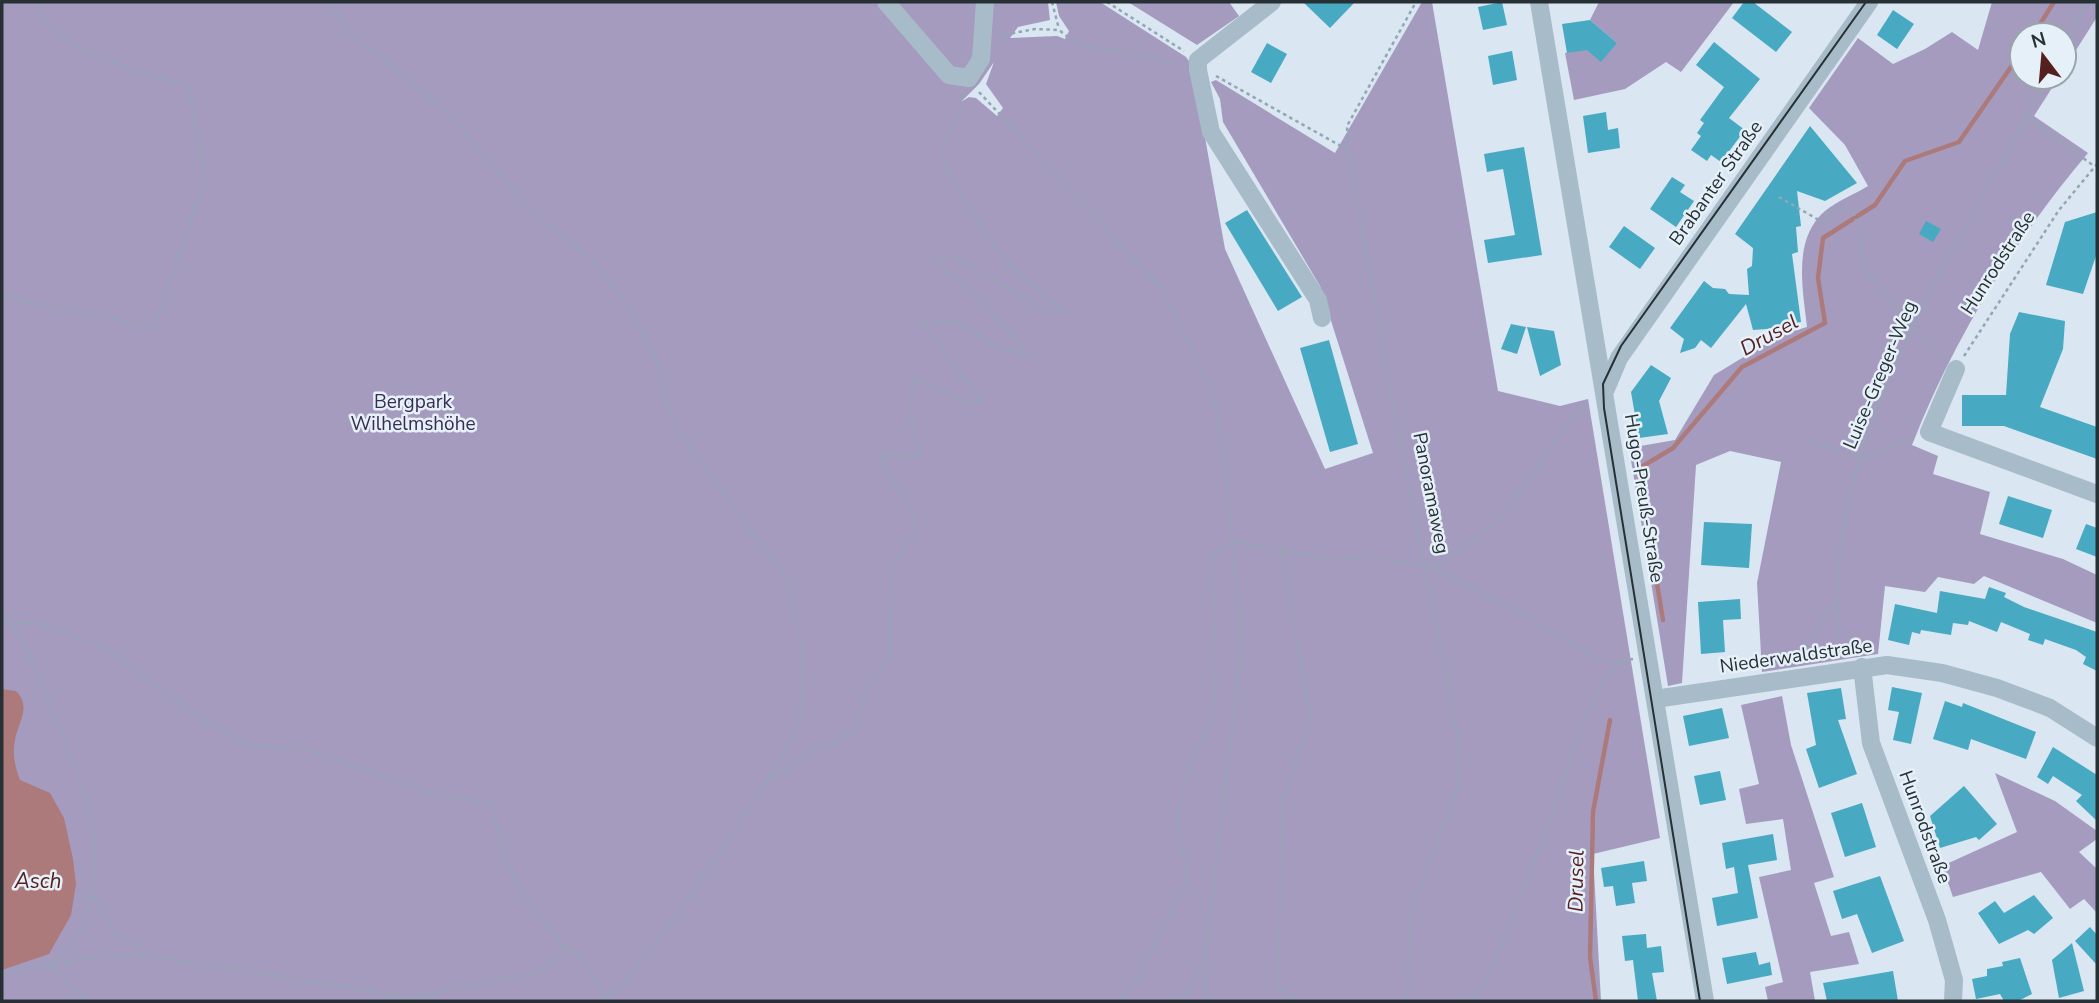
<svg xmlns="http://www.w3.org/2000/svg" width="2099" height="1003" viewBox="0 0 2099 1003" font-family="'Nunito Sans',sans-serif">
<rect width="100%" height="100%" fill="#dae6f1"/>
<g fill="#a59bbf" fill-rule="evenodd">
<path d="M2,2h1046l2,18 -32,7 -8,11 47,-2 8,3 4,-8 -10,-15 -3,-14h44l86,55 6,8 33,184 100,220 48,-16 -53,-167 -97,-164 -3,-23 -9,-17 5,-2 119,73 87,-151h10l66,389 62,15 28,-7 72,439 -67,16 8,147h-1599zM994,62l-8,22 17,24 -6,8 -21,-18 -7,-1 -8,5 18,-18z"/>
<polygon points="1128,2 1229,2 1239,16 1197,45"/>
<polygon points="1599,2 1734,2 1681,72 1666,62 1625,89 1574,100 1565,53 1617,43 1590,20"/>
<path d="M1992,2h105v15l-33,52v-34h-42v42h37l-25,39 54,37c-73,86 -135,187 -176,292l26,11 -5,18 57,18 -10,42 83,25 34,16v48l-113,-47 -10,8 -36,-7 -13,15 -40,-6 -7,68 -116,18 -5,-89 24,-121 -51,-11 -34,14 -14,218 -14,3 -39,-238 46,-8 39,-65 66,-40 27,-8c-4,-37 -15,-88 18,-116 12,-10 30,-17 43,-25l-23,-41 -36,-37 49,-70 35,26 32,-15 27,-17 26,18z"/>
<polygon points="1782,696 1791,745 1834,877 1814,883 1831,936 1849,932 1859,964 1810,972 1815,1001 1768,1001 1765,987 1783,982 1759,877 1791,870 1783,819 1746,824 1739,789 1759,784 1741,705"/>
<polygon points="1995,773 2055,801 2097,831 2097,839 2079,852 2097,869 2097,913 2084,899 2070,909 2041,872 1953,897 1942,866 2017,832"/>
</g>
<path fill="#ad7a7b" d="M2,689l14,2c16,16 2,31 -1,49 -3,13 0,27 5,40l30,13 14,25 9,41 3,25 -5,31 -22,39 -47,16z"/>
<g fill="none" stroke-linecap="round" stroke-linejoin="round">
<g stroke="#ad7a7b" stroke-width="4.5">
<polyline points="2033,35 2054,2"/>
<polyline points="1663,620 1638,469 1673,448 1742,367 1825,323 1818,278 1823,238 1875,205 1905,161 1959,142 2022,51"/>
<polyline points="1596,1001 1590,957 1593,812 1610,720"/>
</g>
</g>
<g fill="#47aac2">
<polygon points="1303,2 1355,2 1330,28"/>
<polygon points="1502,2 1507,25 1483,30 1478,7"/>
<polygon points="1744,2 1753,2 1792,32 1776,52 1732,18"/>
<polygon points="1893,10 1914,24 1897,49 1877,35"/>
<polygon points="1590,20 1617,43 1601,62 1587,50 1567,53 1562,24"/>
<polygon points="1714,42 1760,79 1729,118 1745,130 1721,162 1711,155 1707,161 1691,150 1701,136 1697,133 1704,123 1700,120 1724,87 1696,65"/>
<polygon points="1267,43 1287,54 1271,83 1251,72"/>
<polygon points="1512,51 1517,80 1493,85 1488,56"/>
<polygon points="1606,112 1608,130 1618,128 1620,148 1588,153 1583,116"/>
<polygon points="1810,126 1857,183 1825,201 1797,191 1801,226 1796,227 1798,252 1792,254 1801,322 1780,328 1753,330 1746,304 1711,348 1701,340 1695,348 1680,353 1684,339 1670,328 1704,281 1713,288 1725,289 1729,294 1749,295 1747,269 1752,266 1753,248 1735,234"/>
<polygon points="1524,147 1542,255 1488,263 1484,240 1515,235 1503,169 1487,172 1484,154"/>
<polygon points="1672,177 1685,185 1680,192 1694,201 1676,227 1650,209"/>
<polygon points="1247,210 1302,297 1278,311 1225,223"/>
<polygon points="2097,212 2097,253 2083,294 2046,285 2065,222"/>
<polygon points="1926,221 1941,229 1933,242 1919,234"/>
<polygon points="1624,226 1655,248 1640,269 1609,247"/>
<polygon points="2019,312 2065,321 2063,349 2040,407 2097,427 2097,459 2004,426 1962,426 1962,395 2006,395 2010,334"/>
<polygon points="1511,324 1526,327 1517,354 1501,349"/>
<polygon points="1527,327 1554,331 1561,365 1540,376"/>
<polygon points="1329,340 1358,444 1330,452 1300,348"/>
<polygon points="1651,365 1671,378 1659,401 1668,434 1639,438 1631,392"/>
<polygon points="2008,496 2052,510 2043,538 1999,524"/>
<polygon points="1704,522 1752,524 1749,568 1701,565"/>
<polygon points="2086,524 2097,528 2097,557 2076,549"/>
<polygon points="1989,587 2006,593 2004,597 2024,607 2097,632 2097,671 2083,664 2086,657 2076,650 2045,639 2043,645 2028,640 2030,634 2001,622 1997,632 1969,621 1968,625 1953,623 1951,635 1921,630 1920,634 1912,632 1909,645 1888,640 1895,604 1937,613 1940,591 1985,599"/>
<polygon points="1740,599 1741,619 1723,620 1725,652 1701,654 1698,602"/>
<polygon points="1892,687 1922,693 1911,744 1893,740 1899,712 1888,710"/>
<polygon points="1841,688 1846,719 1838,720 1857,774 1819,788 1806,749 1816,745 1807,693"/>
<polygon points="1945,701 1962,707 1963,703 2036,732 2026,759 1971,739 1968,750 1933,739"/>
<polygon points="1722,708 1729,738 1689,746 1683,716"/>
<polygon points="2053,747 2097,775 2097,821 2076,801 2082,795 2053,776 2048,784 2037,777"/>
<polygon points="1720,771 1726,800 1700,805 1694,776"/>
<polygon points="1964,786 1997,824 1979,840 1976,837 1940,848 1930,816"/>
<polygon points="1862,803 1876,847 1845,857 1831,813"/>
<polygon points="1773,834 1777,860 1748,865 1758,918 1717,926 1712,898 1738,893 1734,867 1726,869 1722,843"/>
<polygon points="1644,861 1647,881 1632,883 1635,903 1616,906 1613,886 1604,887 1601,868"/>
<polygon points="1880,876 1904,941 1872,953 1857,914 1842,919 1833,891"/>
<polygon points="2034,895 2053,918 2034,934 2028,930 1999,944 1978,913 1995,901 2004,913"/>
<polygon points="2090,927 2097,935 2097,965 2075,941"/>
<polygon points="1646,934 1647,948 1661,946 1664,972 1652,973 1657,1001 1638,1001 1633,960 1625,961 1622,936"/>
<polygon points="2072,943 2084,991 2059,998 2052,960"/>
<polygon points="1756,952 1759,965 1770,962 1772,975 1727,984 1722,958"/>
<polygon points="2020,958 2032,994 2018,1001 2004,1001 2000,994 1976,999 1972,979 1987,976 1987,969 2003,966 2002,962"/>
<polygon points="1893,971 1898,1001 1827,1001 1823,983"/>
</g>
<g fill="none" stroke-linecap="round" stroke-linejoin="round">
<g stroke="#91a7b4" stroke-width="2.5" stroke-dasharray="3.5 3.5" stroke-linecap="butt">
<polyline points="328,2 348,32 443,107 530,210 591,258 630,308 655,354 672,421 785,577 803,648 800,723 766,782 679,913 624,981 599,1001"/>
<polyline points="1052,2 1059,29"/>
<polyline points="1107,2 1184,51"/>
<polyline points="998,36 1035,29 1059,30 1074,42 1099,49 1135,53 1180,65"/>
<polyline points="2064,47 2087,2"/>
<polyline points="1216,76 1348,150"/>
<polyline points="979,92 1163,289 1214,395 1226,476 1242,642 1204,965 1207,1001"/>
<polyline points="2027,117 2094,166"/>
<polyline points="1779,197 1824,223 1836,208 1852,209 1861,235 1862,264 1911,327 1945,359"/>
<path d="M2,296l152,31 51,-148 -16,-93c-43,-13 -141,-34 -152,-84"/>
<polyline points="1964,356 2059,210 2097,164"/>
<polyline points="1810,441 1860,458 1913,439"/>
<polyline points="1281,551 1311,718 1282,804 1278,988 1298,1001"/>
<path d="M1432,567c27,-17 57,-35 77,-59 28,-34 44,-76 79,-103"/>
<path d="M2,614c24,24 38,67 51,99 10,26 23,52 31,79 16,52 19,139 -33,170"/>
<path d="M1840,655c-26,-208 117,-402 208,-578"/>
<polyline points="1786,663 1804,648 1836,601"/>
<path d="M766,782l40,-27 49,-24 11,-41 24,-32 2,-88 24,-45c-8,-27 -25,-45 -36,-70l42,1c-12,-26 -13,-51 -8,-79l53,26 16,-2 -63,-79 39,-1 40,28 30,5 -58,-64 -25,-18 -9,-13 18,-2 90,53 19,2 -49,-43 -32,-37 -36,-63 -5,-23 20,-41 -1,-12"/>
<polyline points="93,896 113,932 150,954"/>
<polyline points="564,946 585,962 608,1001"/>
<polyline points="49,965 87,1001"/>
<polyline points="2,973 105,955 153,956 413,998 545,970 564,946 519,890 501,847 491,803 430,793 307,749 249,745 185,708 109,650 40,623 11,623"/>
<polyline points="1119,1001 1138,976 1187,879 1177,816 1190,764 1210,726 1214,695 1212,641 1216,606 1208,580 1214,556 1231,541 1335,560 1365,556 1432,567 1516,610 1602,662 1621,661"/>
<polyline points="1180,1001 1203,966"/>
<polyline points="1407,1001 1410,913 1458,787 1457,732 1399,437 1348,150 1347,126 1416,2"/>
<polyline points="1467,1001 1490,973 1546,831 1581,729 1602,684 1621,661 1633,659"/>
</g>
<g stroke="#a7bbc8" stroke-width="18">
<polyline points="886,2 949,75 969,78 981,59 985,2"/>
<polyline points="1272,2 1198,60 1198,70 1211,132 1318,300 1322,318"/>
<polyline points="1539,2 1705,1001"/>
<polyline points="1956,369 1929,432 2097,494"/>
<polyline points="1606,389 1619,358 1869,2"/>
<polyline points="1862,667 1871,743 1937,920 1954,980 1953,1001"/>
<polyline points="1655,699 1887,665 1942,673 1997,688 2050,708 2097,738"/>
</g>
<polyline stroke="#273135" stroke-width="2" points="1700,1001 1604,408 1603,384 1621,346 1866,2"/>
</g>
<g text-anchor="middle" dominant-baseline="central" stroke-width="5" stroke-linejoin="round" paint-order="stroke">
<g font-size="19" fill="#273135" stroke="#e6f0f9">
<text transform="translate(1716 183) rotate(-55)">Brabanter Straße</text>
<text transform="translate(1998 263) rotate(-57)">Hunrodstraße</text>
<text transform="translate(1880 375) rotate(-67)">Luise-Greger-Weg</text>
<text transform="translate(1431 493) rotate(79)">Panoramaweg</text>
<text transform="translate(1644 498) rotate(81)">Hugo-Preuß-Straße</text>
<text transform="translate(1796 656) rotate(-8)">Niederwaldstraße</text>
<text transform="translate(1925 827) rotate(70)">Hunrodstraße</text>
</g>
<g font-size="19" fill="#382c52" stroke="#e6f0f9">
<text x="413" y="402">Bergpark<tspan x="413" dy="22">Wilhelmshöhe</tspan></text>
</g>
<g font-size="21" font-style="italic" fill="#551f1e" stroke="#e6f0f9">
<text transform="translate(1769 335) rotate(-29)">Drusel</text>
<text x="38" y="881">Asch</text>
<text transform="translate(1576 881) rotate(-89)">Drusel</text>
</g>
</g>
<rect width="2099" height="1003" fill="none" stroke="#273135" stroke-width="7"/>
<g transform="translate(2043 56) rotate(344)"><circle r="33" fill="#e6f0f9" stroke="#9aa4ab" stroke-width="2"/>
<path d="M0-5L12 26L0 18L-12 26Z" fill="#551f1e"/>
<text y="-10" font-size="19" font-weight="bold" text-anchor="middle" fill="#273135">N</text>
</g>
</svg>
